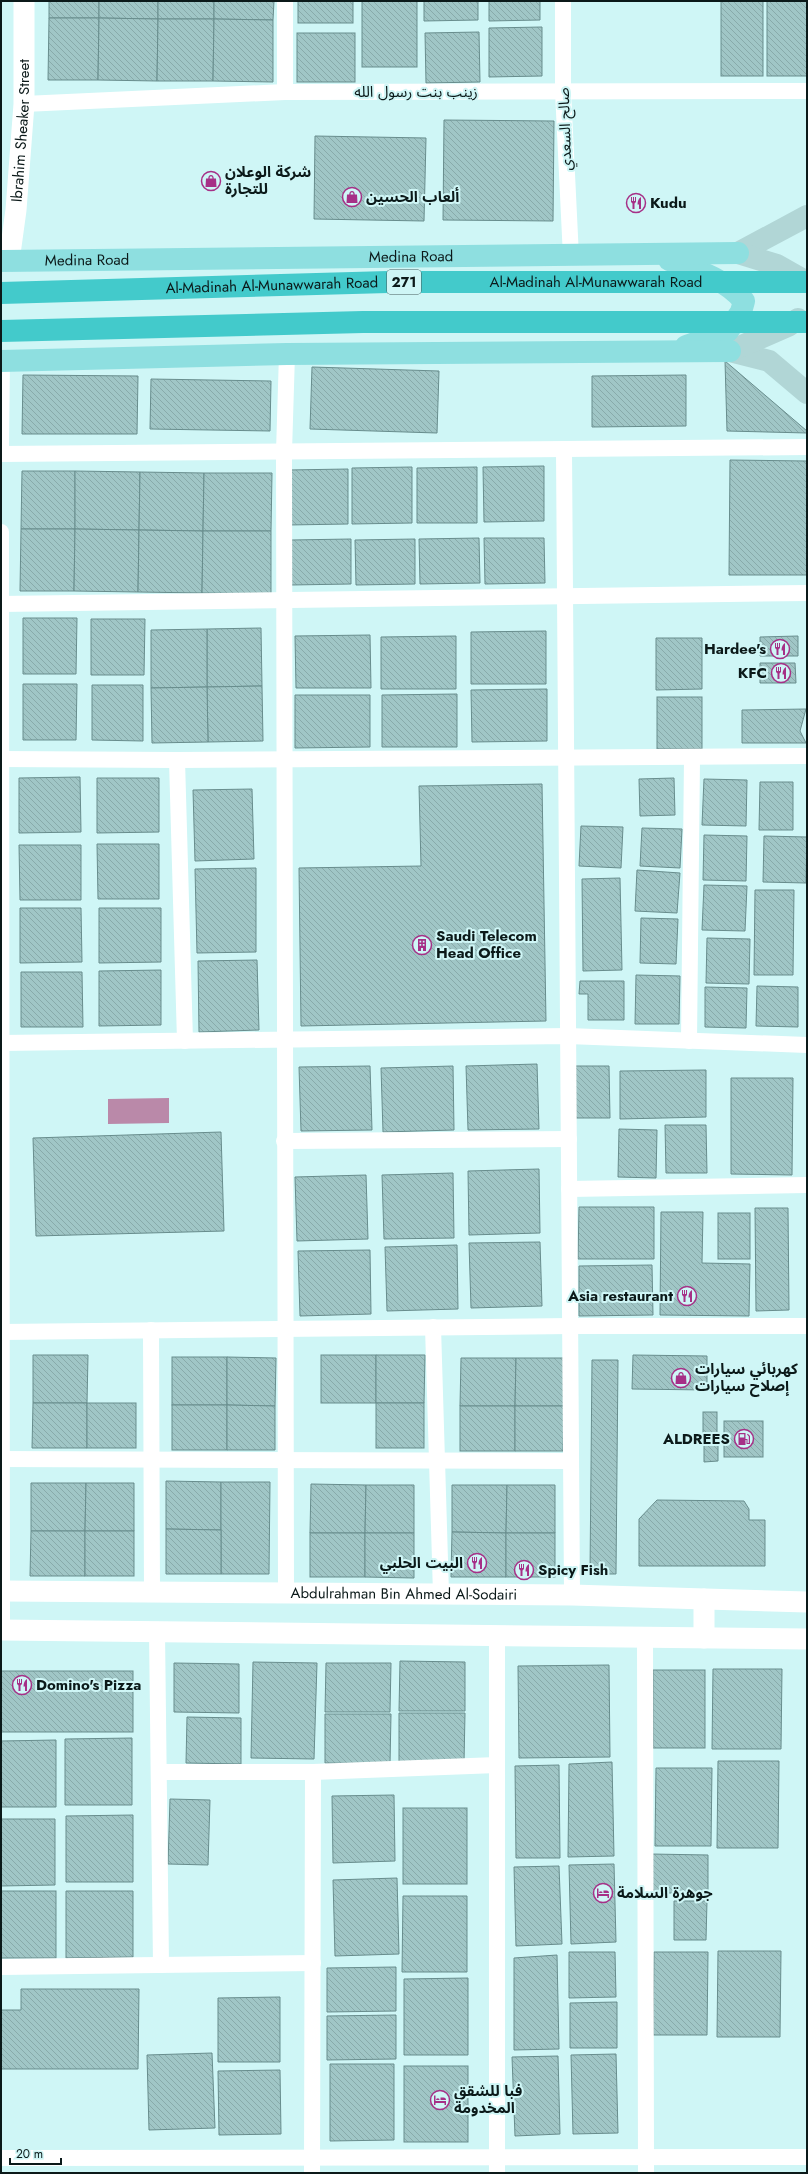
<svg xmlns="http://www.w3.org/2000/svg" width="808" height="2174" viewBox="0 0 808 2174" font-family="Jost,'Noto Sans Arabic',sans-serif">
<defs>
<pattern id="building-back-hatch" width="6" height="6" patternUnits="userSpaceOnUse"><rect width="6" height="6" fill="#a0c6c6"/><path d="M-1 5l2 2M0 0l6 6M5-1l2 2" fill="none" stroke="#8aa"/></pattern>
</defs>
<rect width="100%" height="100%" fill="#cff6f6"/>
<polygon fill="#ba89a9" points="169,1098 169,1123 108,1124 108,1099"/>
<g fill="url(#building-back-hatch)" stroke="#688d8d">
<rect x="49" y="1" width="50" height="17"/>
<polygon points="99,1 158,1 158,19 99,18"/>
<rect x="158" y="1" width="56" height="18"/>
<polygon points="214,1 274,1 273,20 214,19"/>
<rect x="298" y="1" width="55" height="22"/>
<rect x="362" y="1" width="55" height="66"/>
<polygon points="424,1 478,1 478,20 424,21"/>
<polygon points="489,1 540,1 540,20 489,21"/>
<rect x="721" y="1" width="42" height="75"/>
<rect x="767" y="1" width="40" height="75"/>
<polygon points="49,18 99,18 98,80 48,80"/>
<polygon points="99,18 158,19 157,81 98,80"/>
<polygon points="158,19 214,19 213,81 157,81"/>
<polygon points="214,19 273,20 273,82 213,81"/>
<polygon points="542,27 542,76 489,77 489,28"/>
<polygon points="479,32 480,82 426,83 425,33"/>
<rect x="297" y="33" width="58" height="49"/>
<polygon points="444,120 554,121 553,221 443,220"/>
<polygon points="315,136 426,138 424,221 314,219"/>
<polygon points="725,361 807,431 807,433 727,431"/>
<polygon points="312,367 439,371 437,433 310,429"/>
<polygon points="23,375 138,376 137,434 22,434"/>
<polygon points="686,375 686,426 592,427 592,376"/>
<polygon points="151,379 271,381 270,431 150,429"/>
<polygon points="730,460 807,461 807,575 729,575"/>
<polygon points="544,466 544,521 484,522 483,467"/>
<polygon points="412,467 412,523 352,524 352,468"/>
<polygon points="477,467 477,523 417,523 417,468"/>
<polygon points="348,469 348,524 288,525 288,470"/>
<polygon points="22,471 75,471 75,529 21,529"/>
<polygon points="75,471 140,472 139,530 75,529"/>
<polygon points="140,472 204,473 203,531 139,530"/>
<polygon points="204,473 272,473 271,531 203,531"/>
<polygon points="21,529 75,529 74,591 20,591"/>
<polygon points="75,529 139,530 138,592 74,591"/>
<polygon points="139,530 203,531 202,593 138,592"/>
<polygon points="203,531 271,531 271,594 202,593"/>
<polygon points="479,538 480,583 420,584 419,539"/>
<polygon points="484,538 544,538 545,583 485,584"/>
<polygon points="351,539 351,584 291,585 291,540"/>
<polygon points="415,539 415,584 356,585 355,540"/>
<polygon points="23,618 77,618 76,674 23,674"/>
<polygon points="91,619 145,619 144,675 91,675"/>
<polygon points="261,628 262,686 207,687 207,629"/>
<polygon points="207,629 207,687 151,688 151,630"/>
<polygon points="546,631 546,684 471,684 471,632"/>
<polygon points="370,635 371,688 296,688 295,636"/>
<polygon points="456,636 456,689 381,689 381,637"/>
<polygon points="798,636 798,656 760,656 760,637"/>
<polygon points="656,638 702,638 702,689 656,690"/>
<polygon points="760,663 795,663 796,683 760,683"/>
<polygon points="23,684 77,684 76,740 23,740"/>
<polygon points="92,685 143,685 143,741 92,740"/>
<polygon points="262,686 263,741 208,742 207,687"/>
<polygon points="207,687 208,742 152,743 151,688"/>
<polygon points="547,689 547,741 472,742 471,690"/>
<polygon points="457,694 457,747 382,747 382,695"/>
<polygon points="295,695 370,695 370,747 295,748"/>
<rect x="657" y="697" width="45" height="52"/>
<polygon points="806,709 800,731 806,743 742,743 742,710"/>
<polygon points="80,777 81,832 19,833 19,778"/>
<polygon points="97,778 159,778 159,832 97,833"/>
<polygon points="674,778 675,815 640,816 639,779"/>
<polygon points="704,779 747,780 746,826 702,825"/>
<polygon points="760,782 793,782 793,830 759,830"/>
<polygon points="542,784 546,1021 301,1026 299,868 421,866 419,786"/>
<polygon points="252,789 254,859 195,861 193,790"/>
<polygon points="581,826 623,827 621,868 579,866"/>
<polygon points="642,828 682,829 680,868 640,866"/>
<polygon points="704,835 747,836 746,881 703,880"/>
<polygon points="764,836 807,837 806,883 763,882"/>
<polygon points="97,844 159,844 159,899 98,899"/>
<polygon points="19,845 81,845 81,900 20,900"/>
<polygon points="256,868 256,952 197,953 195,869"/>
<polygon points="637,870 680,873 677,913 635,911"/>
<polygon points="620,878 622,970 583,971 582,879"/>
<polygon points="704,885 747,886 745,931 702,930"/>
<polygon points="755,890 794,890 793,975 754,975"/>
<polygon points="20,908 81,908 82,962 20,963"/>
<polygon points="99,908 161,908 161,962 99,963"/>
<polygon points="641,918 678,919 676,964 640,963"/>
<polygon points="707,938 750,939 749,984 706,983"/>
<polygon points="257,960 259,1030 199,1032 198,961"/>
<polygon points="161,970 161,1025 99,1026 99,971"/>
<polygon points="21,972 82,972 83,1027 21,1027"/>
<polygon points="636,975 680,976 679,1024 635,1024"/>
<polygon points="580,981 624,981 624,1020 588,1020 588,994 579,994"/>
<polygon points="757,986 798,987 798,1027 756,1026"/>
<polygon points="705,987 747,988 746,1028 705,1027"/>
<polygon points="537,1064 539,1129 468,1130 466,1066"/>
<polygon points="370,1066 372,1130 301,1131 299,1067"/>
<polygon points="453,1066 454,1130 383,1132 381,1068"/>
<polygon points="574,1066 609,1066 610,1118 574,1118"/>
<polygon points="706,1070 706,1117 620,1119 620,1071"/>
<polygon points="731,1078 793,1078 792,1175 731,1174"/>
<polygon points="665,1125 706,1125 707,1173 666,1173"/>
<polygon points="619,1129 657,1130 656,1178 618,1177"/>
<polygon points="221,1132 224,1231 36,1236 33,1138"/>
<polygon points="539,1169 540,1233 469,1235 468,1171"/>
<polygon points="453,1173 454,1238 384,1239 382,1175"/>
<polygon points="366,1175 368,1239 297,1241 295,1177"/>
<polygon points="579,1207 654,1207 654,1259 578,1259"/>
<polygon points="755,1208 788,1208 789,1310 756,1311"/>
<polygon points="661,1212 703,1212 702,1263 750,1264 749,1316 660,1315"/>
<rect x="718" y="1213" width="32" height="46"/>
<polygon points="540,1242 542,1306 471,1308 469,1243"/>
<polygon points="457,1245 458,1309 387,1311 385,1247"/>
<polygon points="370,1250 371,1314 300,1316 298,1251"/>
<polygon points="652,1265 653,1315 579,1316 579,1266"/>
<polygon points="33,1355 88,1355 87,1403 33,1403"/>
<rect x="321" y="1355" width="55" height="48"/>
<polygon points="376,1355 425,1355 424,1403 376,1403"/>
<polygon points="633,1355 707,1356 707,1390 632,1389"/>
<rect x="172" y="1357" width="55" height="48"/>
<polygon points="227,1357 276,1358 275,1406 227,1405"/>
<polygon points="461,1358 516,1358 515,1406 460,1406"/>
<polygon points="516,1358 564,1358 564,1406 515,1406"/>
<polygon points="592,1360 618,1360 616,1574 590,1574"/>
<polygon points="33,1403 87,1403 87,1448 32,1448"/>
<rect x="87" y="1403" width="49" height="45"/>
<rect x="376" y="1403" width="48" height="45"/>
<rect x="172" y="1405" width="55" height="45"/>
<polygon points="227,1405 275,1406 275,1450 227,1450"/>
<rect x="460" y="1406" width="55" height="45"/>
<polygon points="515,1406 564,1406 563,1451 515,1451"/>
<rect x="703" y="1412" width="14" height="21"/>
<rect x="724" y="1421" width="39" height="36"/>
<polygon points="704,1441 718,1441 718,1461 704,1462"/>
<polygon points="166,1481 221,1482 221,1530 166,1529"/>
<polygon points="221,1482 270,1482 269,1574 221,1574"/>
<polygon points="31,1483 86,1483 85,1531 31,1531"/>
<polygon points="86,1483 134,1483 134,1531 85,1531"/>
<polygon points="311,1484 366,1485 365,1533 310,1533"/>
<polygon points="366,1485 414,1485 414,1533 365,1533"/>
<polygon points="452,1485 507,1485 506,1533 452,1532"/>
<polygon points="507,1485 555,1485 555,1533 506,1533"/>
<polygon points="657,1500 744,1501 749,1509 749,1520 765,1520 765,1566 639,1566 639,1519"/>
<polygon points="166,1529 221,1530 221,1574 166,1574"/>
<polygon points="31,1531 85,1531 85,1576 30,1576"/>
<rect x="85" y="1531" width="49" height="45"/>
<polygon points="452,1532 506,1533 506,1577 451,1577"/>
<rect x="310" y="1533" width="55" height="44"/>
<polygon points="365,1533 414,1533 414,1578 365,1577"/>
<rect x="506" y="1533" width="49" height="44"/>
<polygon points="400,1661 465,1662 465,1711 399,1711"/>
<polygon points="253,1662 317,1663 314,1759 251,1758"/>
<polygon points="174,1663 239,1664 239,1713 174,1712"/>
<polygon points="326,1663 391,1663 390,1712 325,1712"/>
<polygon points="609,1665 610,1757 519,1758 518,1666"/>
<polygon points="713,1669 782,1669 781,1749 712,1749"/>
<rect x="653" y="1670" width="52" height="78"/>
<rect x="1" y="1671" width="132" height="61"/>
<polygon points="399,1713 465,1713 464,1763 399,1762"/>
<polygon points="325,1714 391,1714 390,1764 325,1763"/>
<polygon points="187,1717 241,1718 241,1764 186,1763"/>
<polygon points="132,1738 132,1805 65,1805 65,1739"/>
<polygon points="56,1740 56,1807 1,1807 1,1741"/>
<polygon points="718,1761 779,1761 778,1848 717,1848"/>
<polygon points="612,1762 614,1856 568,1857 569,1764"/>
<polygon points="559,1765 560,1858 516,1858 515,1766"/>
<polygon points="656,1768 712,1768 711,1846 655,1846"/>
<polygon points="394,1795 395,1861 333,1863 332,1796"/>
<polygon points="170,1799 210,1800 208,1865 168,1864"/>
<rect x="403" y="1808" width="64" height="76"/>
<polygon points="133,1815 133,1882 66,1882 66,1816"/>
<polygon points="1,1819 55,1819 55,1885 1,1886"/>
<polygon points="651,1854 708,1855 708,1893 650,1893"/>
<polygon points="614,1864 616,1942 571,1944 569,1865"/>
<polygon points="559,1866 562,1944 516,1946 514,1867"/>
<polygon points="397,1878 399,1954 335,1956 333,1880"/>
<rect x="1" y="1891" width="55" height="67"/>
<polygon points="66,1891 133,1891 133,1957 66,1958"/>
<polygon points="403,1896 467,1896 467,1972 402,1972"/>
<polygon points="674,1901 707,1901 706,1940 674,1940"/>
<polygon points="718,1951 781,1951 780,2037 717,2037"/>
<polygon points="569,1952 615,1952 616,1997 569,1998"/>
<polygon points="654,1952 708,1952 707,2035 653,2035"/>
<polygon points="557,1955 559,2049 514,2050 514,1958"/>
<polygon points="396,1967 396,2011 327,2012 327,1968"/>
<polygon points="468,1978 468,2055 404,2055 404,1979"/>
<polygon points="21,1989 139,1989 138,2069 1,2069 1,2010 21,2010"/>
<polygon points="280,1997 280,2062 218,2062 218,1998"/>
<polygon points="617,2002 617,2048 570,2048 570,2003"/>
<polygon points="396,2015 396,2059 327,2060 327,2016"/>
<polygon points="212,2053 215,2128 149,2130 147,2055"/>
<polygon points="616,2054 618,2133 573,2134 571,2055"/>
<polygon points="558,2056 560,2134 515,2136 512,2057"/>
<polygon points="330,2064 394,2064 394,2140 330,2141"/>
<rect x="404" y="2066" width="64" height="76"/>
<polygon points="280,2070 281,2134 219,2135 218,2071"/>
</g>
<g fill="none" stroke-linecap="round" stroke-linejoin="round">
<g stroke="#fff" stroke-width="16">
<polyline points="285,1 285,92"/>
<polyline points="563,1 563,91 571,257"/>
<polyline points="24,104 285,92 807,91"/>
<polyline points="1,446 2,361"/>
<polyline points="564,450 572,1595"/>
<polyline points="1,454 807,447"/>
<polyline points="1,532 2,1630"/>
<polyline points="1,604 807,593"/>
<polyline points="1,759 177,760 807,756"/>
<polyline points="177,760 185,1041"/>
<polyline points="689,1041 692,758"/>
<polyline points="1,1043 568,1036 807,1045"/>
<polyline points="284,1141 569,1139"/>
<polyline points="569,1189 807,1185"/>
<polyline points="433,1327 441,1594"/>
<polyline points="151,1330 152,1592"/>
<polyline points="1,1332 570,1326 807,1326"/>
<polyline points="1,1459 571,1461"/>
<polyline points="286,1593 284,452 287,354"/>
<polyline points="157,1632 161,1965"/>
<polyline points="645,1637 646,2173"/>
<polyline points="159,1772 313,1772 497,1765"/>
<polyline points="1,1967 313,1963"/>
<polyline points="1,2158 807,2157"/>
<polyline points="312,2173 313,1772"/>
<polyline points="497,2173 497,1636"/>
</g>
<g stroke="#fff" stroke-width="21">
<path id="s1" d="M9,261l7,-51 8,-106v-103"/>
<path id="s2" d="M1,1591l571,4 235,7"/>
<polyline points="1,1630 807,1639"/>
<polyline points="704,1638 704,1599"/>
</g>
<g stroke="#b1d6d6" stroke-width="22">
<polyline points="738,253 807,216"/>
<polyline points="738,253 777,265 807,282"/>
<polyline points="730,351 769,361 807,393"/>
<polyline points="730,351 788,326 798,319"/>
</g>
<g stroke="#8edfe0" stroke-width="22">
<path d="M669,260c27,10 55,18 75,41l-3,11 -13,19 -42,15"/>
<path id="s3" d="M1,261l737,-8"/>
<polyline points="1,361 287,354 730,351"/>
</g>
<g stroke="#43cacb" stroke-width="22">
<path id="s4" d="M1,293l387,-11h419"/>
<polyline points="1,331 363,322 807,322"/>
</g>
</g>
<defs>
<symbol id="shop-ring" viewBox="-11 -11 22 22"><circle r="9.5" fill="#cff6f6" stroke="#a63087" stroke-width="1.5"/><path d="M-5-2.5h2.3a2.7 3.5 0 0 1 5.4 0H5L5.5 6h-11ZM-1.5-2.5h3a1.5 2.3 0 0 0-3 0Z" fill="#a63087"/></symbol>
<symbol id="restaurant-ring" viewBox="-11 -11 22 22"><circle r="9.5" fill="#cff6f6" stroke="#a63087" stroke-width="1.5"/><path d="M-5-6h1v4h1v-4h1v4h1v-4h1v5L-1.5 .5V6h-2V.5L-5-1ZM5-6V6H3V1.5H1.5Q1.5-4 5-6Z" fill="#a63087"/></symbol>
<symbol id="building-ring" viewBox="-11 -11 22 22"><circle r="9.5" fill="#cff6f6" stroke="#a63087" stroke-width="1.5"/><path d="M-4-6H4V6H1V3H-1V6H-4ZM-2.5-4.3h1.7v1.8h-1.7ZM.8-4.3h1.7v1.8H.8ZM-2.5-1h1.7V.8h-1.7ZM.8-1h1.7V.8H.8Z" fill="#a63087"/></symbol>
<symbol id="fuel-ring" viewBox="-11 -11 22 22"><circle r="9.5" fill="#cff6f6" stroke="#a63087" stroke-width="1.5"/><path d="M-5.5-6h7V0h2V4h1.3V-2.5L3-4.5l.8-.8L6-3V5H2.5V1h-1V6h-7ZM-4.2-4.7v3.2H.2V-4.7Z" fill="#a63087"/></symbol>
<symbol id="hotel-ring" viewBox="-11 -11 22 22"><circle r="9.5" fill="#cff6f6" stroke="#a63087" stroke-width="1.5"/><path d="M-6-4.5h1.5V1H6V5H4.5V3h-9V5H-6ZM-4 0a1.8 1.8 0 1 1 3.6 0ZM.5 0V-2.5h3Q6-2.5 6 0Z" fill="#a63087"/></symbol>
</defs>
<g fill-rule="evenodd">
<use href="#shop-ring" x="200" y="170" width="22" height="22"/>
<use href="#shop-ring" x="341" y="186" width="22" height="22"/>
<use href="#restaurant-ring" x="625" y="192" width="22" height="22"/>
<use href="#restaurant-ring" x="769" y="638" width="22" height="22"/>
<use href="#restaurant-ring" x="770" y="662" width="22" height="22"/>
<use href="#building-ring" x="411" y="934" width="22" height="22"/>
<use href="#restaurant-ring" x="676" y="1285" width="22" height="22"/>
<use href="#shop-ring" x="670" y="1367" width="22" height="22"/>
<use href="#fuel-ring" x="733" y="1428" width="22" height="22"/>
<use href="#restaurant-ring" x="466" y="1552" width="22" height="22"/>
<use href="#restaurant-ring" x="513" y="1559" width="22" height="22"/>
<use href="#restaurant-ring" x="11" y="1674" width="22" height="22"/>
<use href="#hotel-ring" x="592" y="1882" width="22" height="22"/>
<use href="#hotel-ring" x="429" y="2089" width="22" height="22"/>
</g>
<g text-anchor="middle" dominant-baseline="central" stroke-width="4" stroke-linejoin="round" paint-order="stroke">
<rect fill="#cff6f6" stroke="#465b5b" stroke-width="1" x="387" y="270" width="34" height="24" rx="3"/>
<g font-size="14" font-weight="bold" fill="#0b1919">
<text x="404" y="282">271</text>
</g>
<g font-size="15" fill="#0b1919" stroke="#cff6f6">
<text x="416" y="92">زينب بنت رسول الله</text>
<text transform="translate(565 129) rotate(-92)">صالح السعدي</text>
<text stroke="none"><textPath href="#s1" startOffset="131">Ibrahim Sheaker Street</textPath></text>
<text stroke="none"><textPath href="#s3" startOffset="410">Medina Road</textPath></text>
<text stroke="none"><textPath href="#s3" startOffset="86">Medina Road</textPath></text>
<text stroke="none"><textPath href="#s4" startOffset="595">Al-Madinah Al-Munawwarah Road</textPath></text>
<text stroke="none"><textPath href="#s4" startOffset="271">Al-Madinah Al-Munawwarah Road</textPath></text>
<text stroke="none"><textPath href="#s2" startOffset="403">Abdulrahman Bin Ahmed Al-Sodairi</textPath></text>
</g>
<g font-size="15" font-weight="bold" fill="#0b1919" stroke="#cff6f6" text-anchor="start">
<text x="225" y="172">شركة الوعلان<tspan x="225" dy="17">للتجارة</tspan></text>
<text x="366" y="197">ألعاب الحسين</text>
<text x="650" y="203">Kudu</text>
<text x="766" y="649" text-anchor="end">Hardee's</text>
<text x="767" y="673" text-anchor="end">KFC</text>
<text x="436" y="936">Saudi Telecom<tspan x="436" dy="17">Head Office</tspan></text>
<text x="673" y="1296" text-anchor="end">Asia restaurant</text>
<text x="695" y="1369">كهربائي سيارات<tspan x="695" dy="17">إصلاح سيارات</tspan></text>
<text x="730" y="1439" text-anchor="end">ALDREES</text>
<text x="463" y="1563" text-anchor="end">البيت الحلبي</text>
<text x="538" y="1570">Spicy Fish</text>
<text x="36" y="1685">Domino's Pizza</text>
<text x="617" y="1893">جوهرة السلامة</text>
<text x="454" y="2091">فبا للشقق<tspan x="454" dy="17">المخدومة</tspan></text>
</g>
</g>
<rect width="808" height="2174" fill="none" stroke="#0b1919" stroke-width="4"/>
<path d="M10 2158v6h51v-6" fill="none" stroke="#0b1919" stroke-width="2"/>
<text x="16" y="2158" font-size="12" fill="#0b1919" stroke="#cff6f6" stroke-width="3" paint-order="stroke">20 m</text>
</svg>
